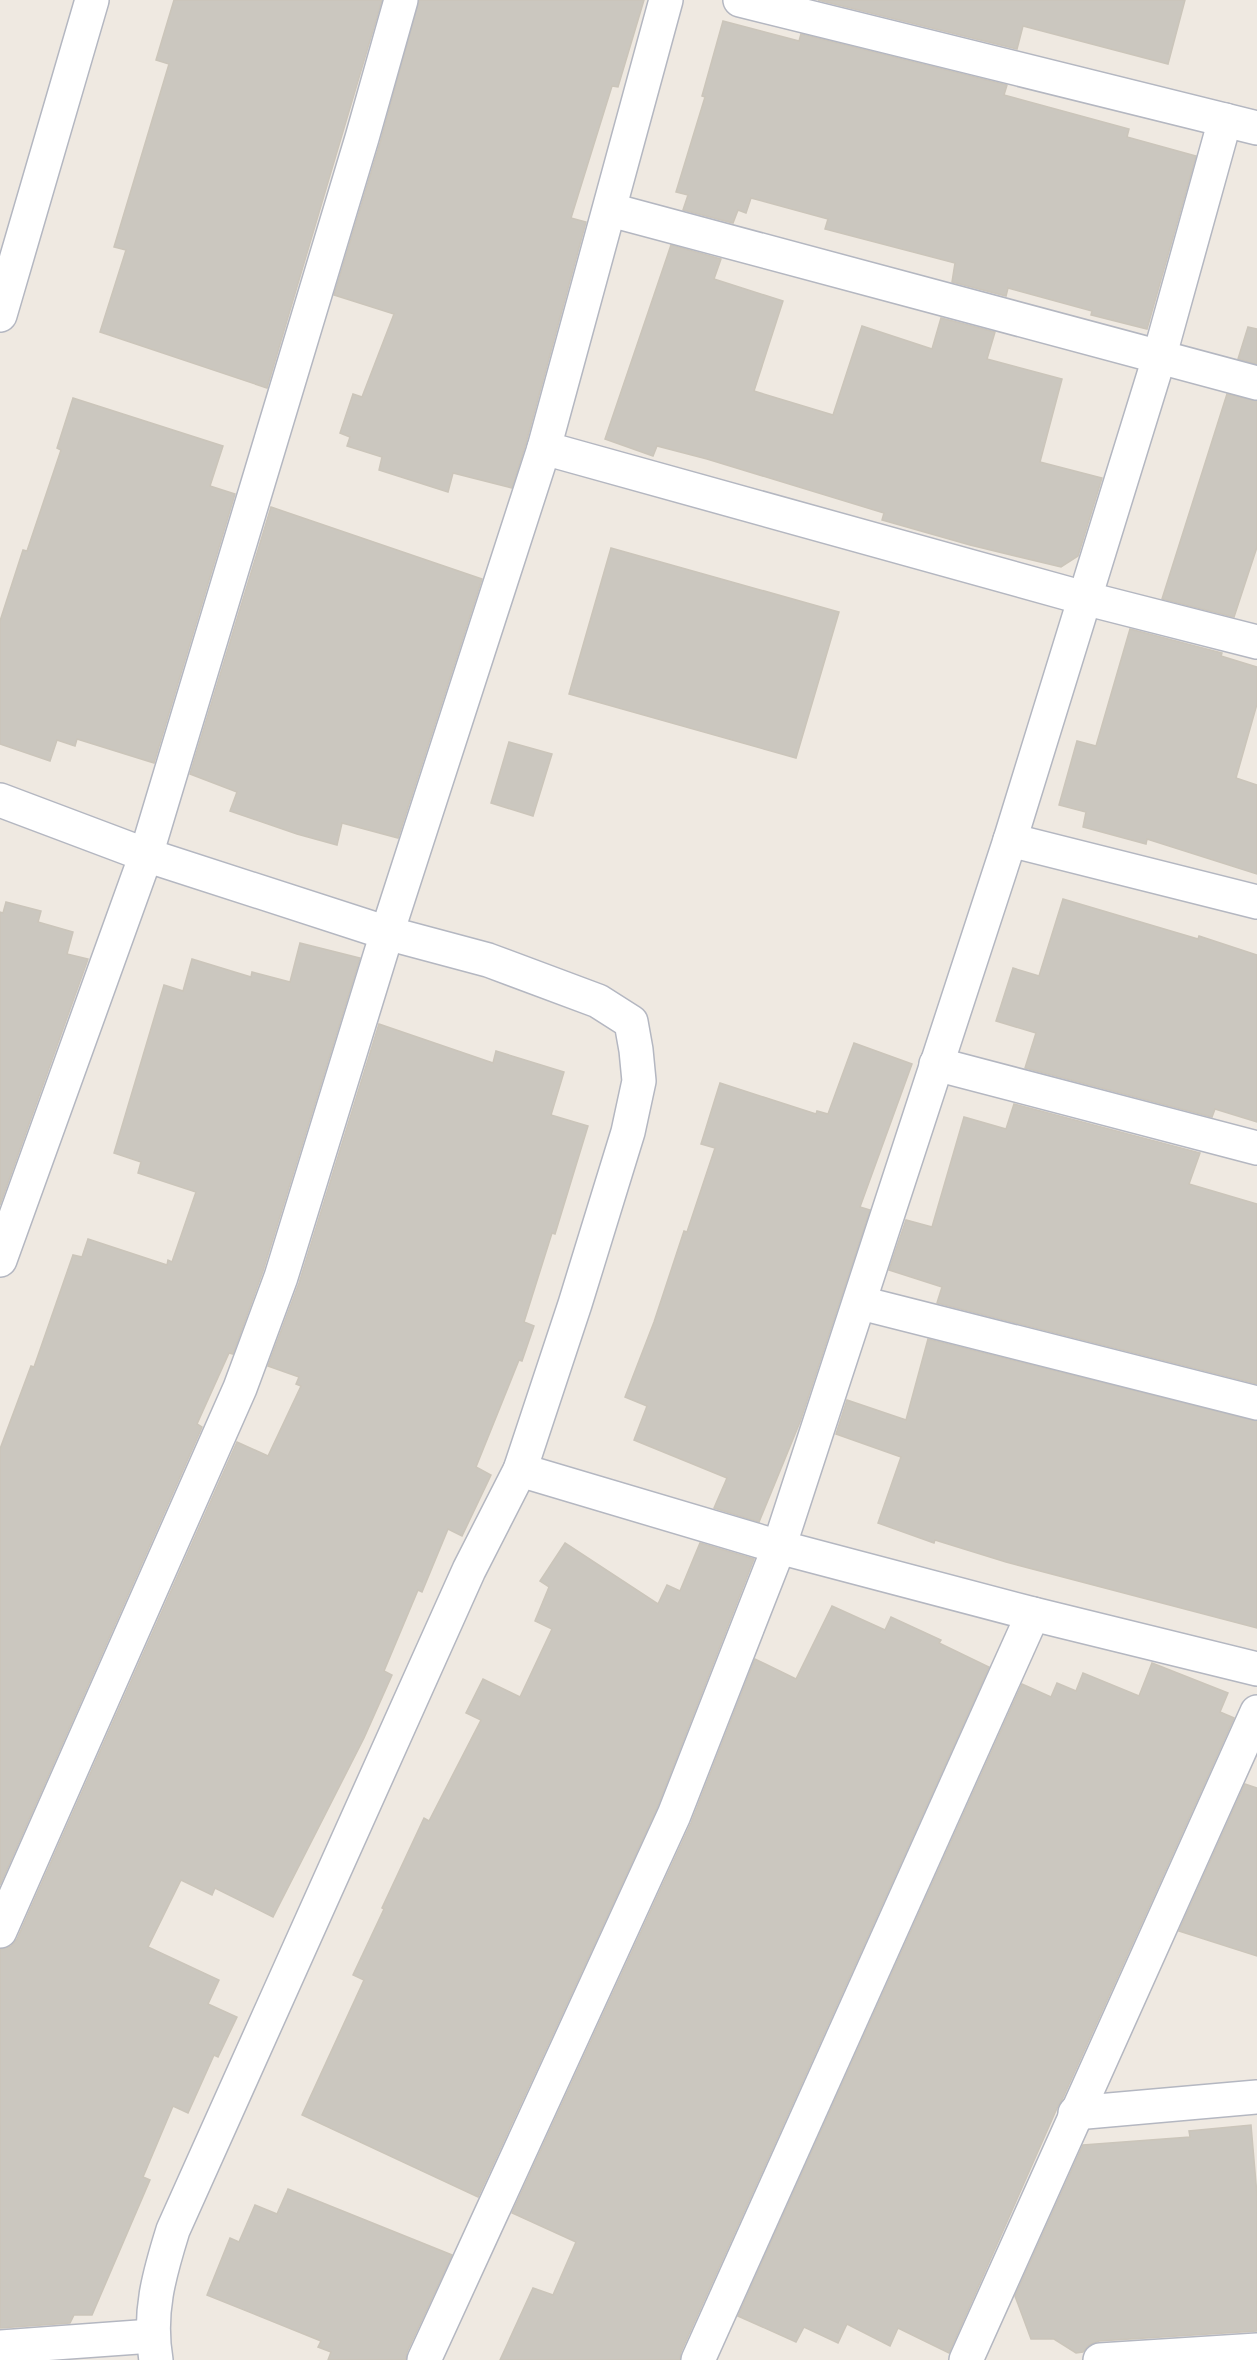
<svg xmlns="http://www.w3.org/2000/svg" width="1257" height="2360" viewBox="0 0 1257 2360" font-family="Overpass,sans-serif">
<rect width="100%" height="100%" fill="#efe9e1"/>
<g fill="#cbc7bf" stroke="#cbc5ba" stroke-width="1.5">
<polygon points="174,0 382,0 267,388 100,332 126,250 114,247 169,64 156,60"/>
<polygon points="419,0 644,0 618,87 612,86 571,218 586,222 526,443 512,488 453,473 448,492 379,470 382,457 347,446 350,437 340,433 353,394 362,397 394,314 334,295 380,143"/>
<polygon points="818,0 1185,0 1168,64 1023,26 1017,49"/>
<polygon points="723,21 799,41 801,34 1007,85 1004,95 1129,129 1127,137 1196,156 1147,329 1091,315 1092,311 1008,288 1006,296 952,282 955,263 825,229 828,219 751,198 746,213 738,210 733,223 683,210 688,195 676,192 705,97 702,96"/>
<polygon points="671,245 721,259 714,279 783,301 754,391 833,415 862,326 932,349 941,318 995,332 987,359 1062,379 1040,462 1102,478 1078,556 1061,567 970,545 882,520 884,513 707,459 657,446 653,456 605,439"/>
<polygon points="1248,327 1257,329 1257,364 1238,359"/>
<polygon points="1227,394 1257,401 1257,547 1234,617 1162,599"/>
<polygon points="73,398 223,446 210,486 235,494 154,763 77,739 75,746 57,740 50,761 0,744 0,621 23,550 27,551 61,450 57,448"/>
<polygon points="271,507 482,579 398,838 342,823 337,845 297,834 230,811 237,792 190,774"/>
<polygon points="611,548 839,612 796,758 569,694"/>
<polygon points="1130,629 1222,653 1221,656 1257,667 1257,704 1236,778 1257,785 1257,874 1147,839 1146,844 1083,827 1086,812 1059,805 1077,741 1096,746"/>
<polygon points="509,742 552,754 533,816 491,803"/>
<polygon points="1063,899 1198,939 1199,936 1257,955 1257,1122 1215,1109 1212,1117 1025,1068 1036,1033 996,1021 1013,968 1039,976"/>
<polygon points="6,902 41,911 38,922 73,932 67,954 88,959 0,1205 0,912 3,913"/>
<polygon points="300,943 360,958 263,1271 233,1354 229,1353 197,1424 202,1427 0,1885 0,1449 31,1366 34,1367 73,1255 82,1257 88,1239 167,1265 168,1260 172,1262 196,1192 138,1173 141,1162 114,1153 164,985 183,991 192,959 251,977 252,972 290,982"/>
<polygon points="379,1024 493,1063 496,1051 564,1072 551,1115 588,1126 555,1234 552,1233 524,1322 534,1326 522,1361 519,1360 476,1467 491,1475 462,1536 448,1529 422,1592 418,1590 384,1671 392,1675 364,1738 273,1917 215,1888 212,1895 181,1880 148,1947 219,1980 208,2004 237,2017 218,2057 214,2055 188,2113 173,2106 143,2177 150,2180 92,2315 74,2315 70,2323 0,2328 0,1949 11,1946 17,1939 237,1442 268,1456 301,1386 296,1384 299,1377 268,1366 299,1283"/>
<polygon points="854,1043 912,1064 860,1207 870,1210 800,1422 759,1522 714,1508 727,1478 634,1440 647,1406 625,1397 654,1322 684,1231 687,1232 715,1148 701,1144 720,1083 816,1114 817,1111 828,1114"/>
<polygon points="1014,1104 1200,1153 1189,1184 1257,1204 1257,1384 937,1303 942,1287 889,1270 906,1220 932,1227 964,1117 1006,1129"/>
<polygon points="928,1339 1257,1421 1257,1628 1006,1562 935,1540 934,1543 878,1523 901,1457 836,1434 847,1400 906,1420"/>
<polygon points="565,1543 658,1604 667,1585 680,1591 700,1543 754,1559 657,1808 478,2197 302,2115 364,1980 353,1975 384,1909 382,1908 424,1818 429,1821 481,1720 466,1713 483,1679 520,1697 552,1629 535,1621 549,1587 540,1581"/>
<polygon points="832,1606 885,1630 891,1617 941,1640 939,1643 989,1667 681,2352 680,2360 500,2360 533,2288 553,2295 576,2242 512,2213 691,1823 755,1659 796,1679"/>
<polygon points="1152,1663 1228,1693 1220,1712 1234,1718 1062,2100 1058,2106 949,2353 898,2328 890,2346 847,2324 838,2343 804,2327 796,2342 738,2316 1022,1684 1051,1697 1057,1683 1076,1691 1083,1673 1139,1696"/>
<polygon points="1245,1784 1257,1788 1257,1956 1179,1931"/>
<polygon points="1251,2125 1257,2195 1257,2331 1099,2341 1089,2345 1083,2352 1076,2353 1054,2339 1031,2339 1015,2296 1083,2145 1190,2137 1189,2131"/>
<polygon points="288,2189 452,2255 407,2352 406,2360 328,2360 331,2352 318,2347 321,2341 207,2295 230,2238 239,2242 255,2205 277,2214"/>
</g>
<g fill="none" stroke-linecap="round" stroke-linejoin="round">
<defs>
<g id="minor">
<polyline points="740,0 1257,128"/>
<polyline points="611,210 1257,383"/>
<polyline points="0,315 92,0"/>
<polyline points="544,448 1084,598 1257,642"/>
<path d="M0,800l146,55 241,78 101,27 110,41 33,21 5,28 3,31 -11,51 -53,172 -55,166 -51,100 -296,660c-14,45 -25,83 -17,130"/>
<polyline points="1010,840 1257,902"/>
<polyline points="936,1064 1257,1148"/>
<polyline points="0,1260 146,855 362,138 401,0"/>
<polyline points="861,1303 1257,1403"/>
<polyline points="520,1470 779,1547 1033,1614 1257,1669"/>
<polyline points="0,1931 240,1388 281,1277 387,933 544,448 666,0"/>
<polyline points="1075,2113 1257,2097"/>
<polyline points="0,2347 152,2336"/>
<polyline points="424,2360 674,1815 779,1547 1010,840 1159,358 1225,120"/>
<polyline points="698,2360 1033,1614"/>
<polyline points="966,2360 1257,1712"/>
<polyline points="1100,2360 1257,2350"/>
</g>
</defs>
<use href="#minor" stroke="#b4b7c1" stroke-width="36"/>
<use href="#minor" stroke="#fff" stroke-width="33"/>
</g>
</svg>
